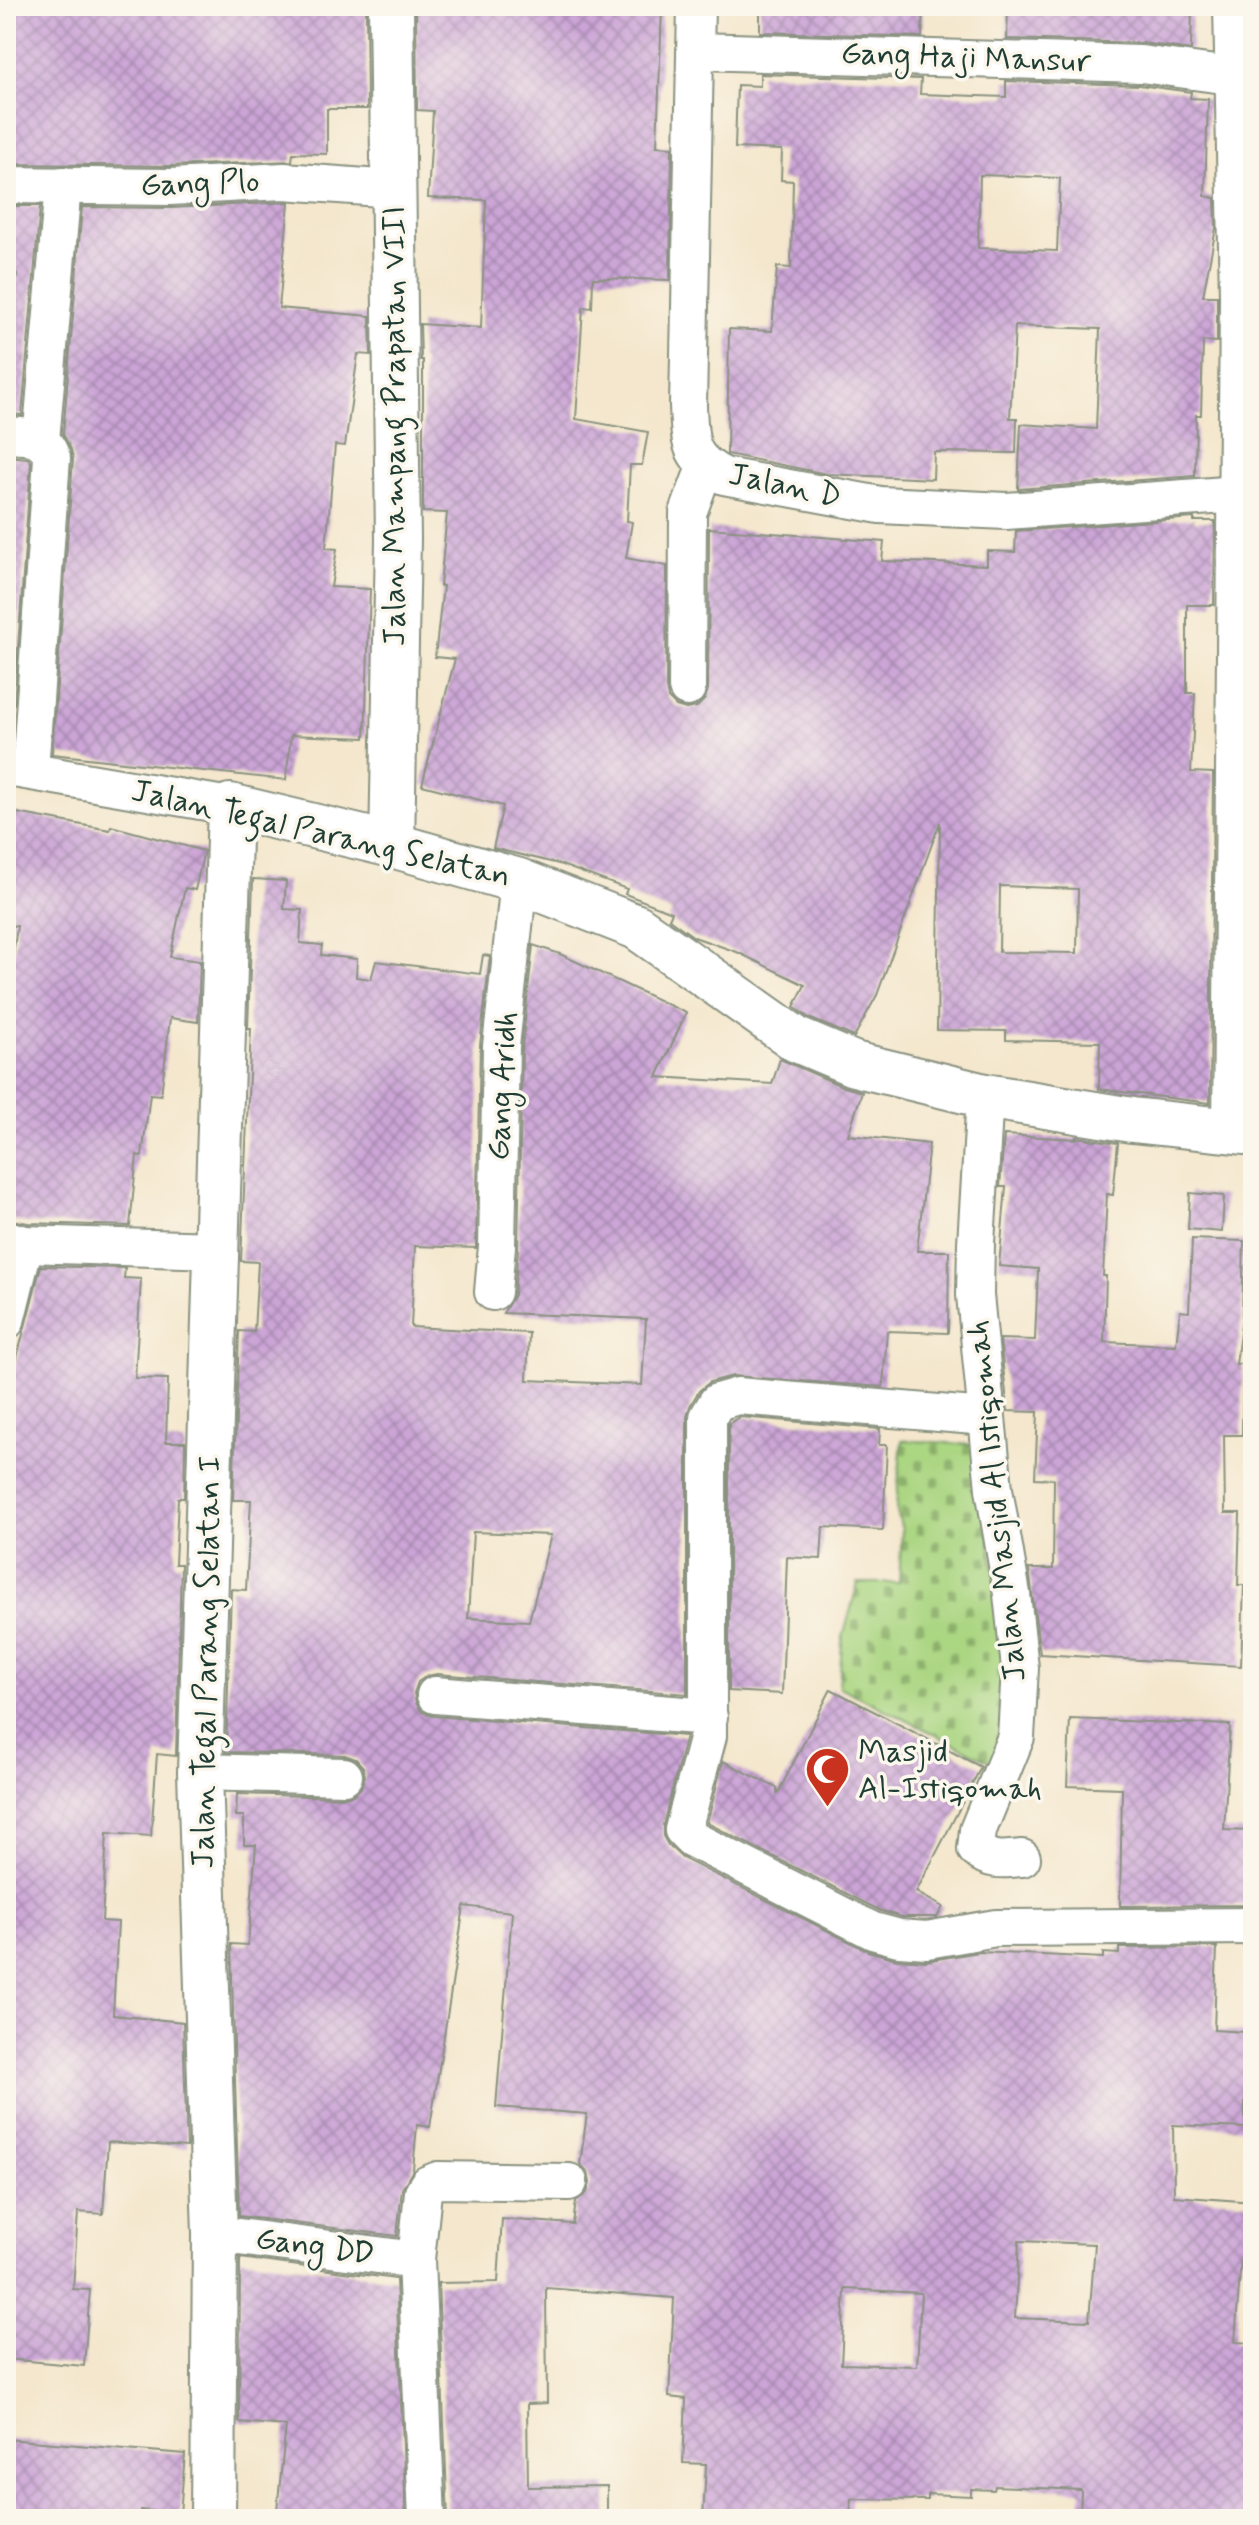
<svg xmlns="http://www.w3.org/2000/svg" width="1259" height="2525" viewBox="0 0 1259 2525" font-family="Mynerve,sans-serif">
<defs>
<pattern id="cemetery-stones" width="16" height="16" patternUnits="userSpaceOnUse" patternTransform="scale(2)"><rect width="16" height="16" fill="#abd682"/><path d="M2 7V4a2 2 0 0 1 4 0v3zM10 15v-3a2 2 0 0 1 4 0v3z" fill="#8baf6b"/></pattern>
<pattern id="building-cross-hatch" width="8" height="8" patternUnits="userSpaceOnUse" patternTransform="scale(2)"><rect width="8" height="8" fill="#cca5d7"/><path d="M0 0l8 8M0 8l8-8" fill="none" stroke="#a588af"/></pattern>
</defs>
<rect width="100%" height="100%" fill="#fbf7ec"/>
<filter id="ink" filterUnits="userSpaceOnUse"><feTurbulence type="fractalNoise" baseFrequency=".0125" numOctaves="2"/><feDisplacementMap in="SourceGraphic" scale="16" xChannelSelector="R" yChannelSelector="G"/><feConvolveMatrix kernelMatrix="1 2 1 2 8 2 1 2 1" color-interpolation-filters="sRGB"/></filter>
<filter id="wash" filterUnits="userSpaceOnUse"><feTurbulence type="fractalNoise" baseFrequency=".006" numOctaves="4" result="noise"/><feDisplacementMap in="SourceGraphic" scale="32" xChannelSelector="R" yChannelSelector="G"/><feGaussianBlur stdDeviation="1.8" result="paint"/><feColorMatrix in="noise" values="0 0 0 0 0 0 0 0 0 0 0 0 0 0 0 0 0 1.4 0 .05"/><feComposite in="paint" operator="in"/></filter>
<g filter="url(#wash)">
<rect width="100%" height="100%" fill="#f4e7cd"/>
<polygon fill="url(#cemetery-stones)" stroke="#658a5b" stroke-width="2" points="902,1440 976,1445 1009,1677 995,1764 839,1687 842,1641 858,1583 899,1583 902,1530 896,1508"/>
<g id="blocks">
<g fill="url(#building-cross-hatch)" fill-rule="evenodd">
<polygon points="7,6 366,6 367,109 327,109 327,154 293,153 292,161 170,166 6,164"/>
<path d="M416,6h246l-5,140 15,1 -2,133 -77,-2 -1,30 -9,-1 -7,112 72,13 -6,33h-12l-3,56 5,1 -6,36 41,8 -1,122 2,10 8,8 10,3 11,-2 8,-8 3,-10 1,-161 175,14 -2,19 105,4v-14l28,1 1,-21 178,-13v3h21l-1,84h-27v88h8l-4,79 22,1 -3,330 -111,-14 1,-47 -94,-2v-9l-69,-1 3,-208 -63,173 -23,42 -45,-19 -15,-11 11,-22 -68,-33 -43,-15 -25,-18 3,-7 -47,-18 2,-5 -68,-25 -66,-16 10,-42 -81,-21 33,-126 -20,-2 8,-71h-3l7,-73 -24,-1v-152h-2l-1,-36 61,4 5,-128 -58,-2 5,-87 -16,-1zM1000,886l78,3 -1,64 -78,-1z"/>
<polygon points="760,6 923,6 922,37 760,32"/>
<polygon points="1008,6 1192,6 1191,50 1142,43 1007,39"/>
<path d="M760,74l161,5 -1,15 86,3v-16l133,4 52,7 -1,6 18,1 -3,97 10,2 1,30 -13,68h14v46l-14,-1 -2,74h-5l-1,61 -177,13 3,-65 75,5 4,-100 -85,-3 -5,92h7l-1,35 -82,-1 -1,27 -106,-5 -100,-20 2,-125 43,2 5,-64 14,1 2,-87 -12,-1 1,-30 -47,-2 2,-63 23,1zM980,175l80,3 -3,73 -79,-3z"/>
<polygon points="289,202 279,308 370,316 371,355 358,354 345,446 335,445 326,548 337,549 331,587 370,589 365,738 291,735 286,780 52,754 73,459 71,449 63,434 82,207 171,208"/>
<polygon points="6,206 40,206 22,415 6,414 6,351 17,274 6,273"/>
<polygon points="6,456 28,458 31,462 14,704 6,703"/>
<polygon points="6,811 110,830 111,826 204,851 195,890 185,888 170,957 200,961 198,1022 170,1018 161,1095 150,1094 142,1156 137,1155 130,1226 28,1223 6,1219 6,1009 17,926 6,925 13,848 6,847"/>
<path d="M253,879l33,2 -2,28 18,1 -2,33 22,2 -1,10 36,4 -1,18 15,2 5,-18 104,13 3,-19 7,1 -10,89 -4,203 -61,-2 -4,81 118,6 -2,47 115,5 4,-66 -143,-6 11,-18 4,-47 4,-201 11,-102 27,9 126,59 -29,64 115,7 8,-25 64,28 18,5 -14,43 81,9 -12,107h32l-1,82 -61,-2 -4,56 -150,-11 -23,6 -11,9 -9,15 -3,11v277l-250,-20 -10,2 -9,6 -4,11 2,10 6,9 11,4 253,20 -23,89v11l5,9 14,13 186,93 29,8 29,2 53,-9 124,6v-5l16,1v-6l98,-1 -3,83 31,2v96l-72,-3 1,71 79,6v57l-12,-1 -6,84 18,1v176h-173l1,-29 -86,-4 -1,4 -23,-1v7l-43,-2v6l-77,-1 -1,20h-147l3,-55 -23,-1 3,-64 -17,-2 5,-99 -128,-10 1,115 -20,1 1,83 79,-1v33h-159l-10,-236 60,-1 4,-63 71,5 3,-23 11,-8 3,-10 -2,-11 -8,-8 7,-50 -91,-7 16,-195 -48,-6 -34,221 -13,-2 -4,45 -11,19 -5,47 -158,-20 -8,-272 17,1 8,-100h-12v-29h-8l1,-22 107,3 9,-2 8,-7 4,-12 -2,-9 -7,-8 -11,-4 -119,-3 5,-163 15,1 5,-90h-18l6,-169 15,1 4,-70 -17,-1 10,-233h-3zM473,1532l78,3 -22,86 -61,-3zM1019,2241l76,3 -6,77 -74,-3zM845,2289l76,4 -4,73 -76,-2z"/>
<polygon points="1004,1135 1076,1139 1076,1137 1118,1143 1113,1195 1107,1194 1103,1276 1106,1276 1104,1342 1176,1345 1180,1311 1189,1312 1192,1239 1244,1241 1242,1318 1236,1364 1243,1364 1242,1435 1224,1435 1225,1513 1240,1513 1238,1585 1244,1585 1241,1666 1040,1654 1029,1569 1053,1569 1054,1479 1035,1478 1038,1412 1008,1411 1000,1339 1035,1340 1038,1269 999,1266 1006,1187 1000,1187"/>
<polygon points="1190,1193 1224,1196 1222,1232 1188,1229"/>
<polygon points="41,1266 125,1268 124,1278 141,1279 135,1378 168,1379 166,1442 185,1442 184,1498 178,1498 175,1564 181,1564 176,1756 157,1754 151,1836 107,1833 102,1921 118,1922 113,2015 183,2022 187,2147 108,2142 103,2214 78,2212 73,2289 90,2290 84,2366 6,2359 6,2134 12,2060 6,2060 6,1376 12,1376"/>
<polygon points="740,1417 880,1429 879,1445 887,1445 883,1530 823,1527 821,1559 787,1557 782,1694 729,1691 729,1423"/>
<polygon points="831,1689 981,1767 916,1892 943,1907 937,1917 902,1917 881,1911 707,1823 723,1761 777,1788 777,1795"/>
<polygon points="1070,1719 1230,1725 1224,1830 1253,1831 1252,1905 1120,1906 1122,1788 1067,1786"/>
<polygon points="240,2258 396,2279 406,2519 276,2519 286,2426 239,2422"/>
<polygon points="6,2439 185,2454 180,2514 141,2510 141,2519 6,2519"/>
</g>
</g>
</g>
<g filter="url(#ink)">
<use href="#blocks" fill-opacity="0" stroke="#8a9280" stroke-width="2"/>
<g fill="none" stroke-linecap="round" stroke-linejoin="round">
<defs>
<g id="minor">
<path d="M696,6l-8,400c2,37 0,52 36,70l156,29 126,6 247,-18"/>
<polyline points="697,51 1141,64 1253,79"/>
<polyline points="6,185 170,187 284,181 394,189"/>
<path d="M6,435c23,2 37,-2 46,23l-22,313"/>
<polyline points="41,441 63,185"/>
<polyline points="687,688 688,513 705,467"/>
<polyline points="8,768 230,806"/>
<path d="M985,1096l-9,147 -1,52 19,194 18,105 8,74 -4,69 -38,93 -2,19c14,13 28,11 46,9"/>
<polyline points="1231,1131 1238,296 1232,6"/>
<polyline points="6,1239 25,1244 215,1250"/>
<polyline points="493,1292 497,1246 501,1046 519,881"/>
<polyline points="6,1321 25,1244"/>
<polyline points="986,1417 738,1396 717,1402 708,1417 708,1736 683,1830 692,1839 873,1931 899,1938 927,1940 996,1928 1253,1926"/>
<polyline points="435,1695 709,1717"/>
<polyline points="200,1772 344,1776"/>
<polyline points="215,2234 416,2260"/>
<polyline points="427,2519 416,2260 423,2192 428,2184 438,2180 569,2182"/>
</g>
<g id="tertiary">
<polyline points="391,6 398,539 392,845"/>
<polyline points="213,2519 215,2234 200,1772 230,806 392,845 519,881 637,927 797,1040 854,1064 985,1096 1132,1120 1253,1133"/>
</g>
</defs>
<use href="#minor" stroke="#8a9280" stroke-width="40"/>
<use href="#tertiary" stroke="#8a9280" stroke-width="48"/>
<use href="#minor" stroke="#fff" stroke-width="36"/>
<use href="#tertiary" stroke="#fff" stroke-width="44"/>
</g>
</g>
<defs>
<symbol id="mosque-pin" viewBox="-11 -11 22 30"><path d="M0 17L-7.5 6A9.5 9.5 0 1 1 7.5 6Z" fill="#c8321e" stroke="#fbf7ec"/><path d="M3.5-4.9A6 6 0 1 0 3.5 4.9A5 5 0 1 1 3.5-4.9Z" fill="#fff"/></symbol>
</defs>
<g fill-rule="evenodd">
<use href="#mosque-pin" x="802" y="1744" width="51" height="69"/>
</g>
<g text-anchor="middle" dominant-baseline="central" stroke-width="7" stroke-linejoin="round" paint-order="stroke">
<g font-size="32" fill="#1f3d34" stroke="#fbf7ec">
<text transform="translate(966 58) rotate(2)">Gang Haji Mansur</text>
<text transform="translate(200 184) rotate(-2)">Gang Plo</text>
<text transform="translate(395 426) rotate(-90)">Jalan Mampang Prapatan VIII</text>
<text transform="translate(785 486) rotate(12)">Jalan D</text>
<text transform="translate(321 834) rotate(13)">Jalan Tegal Parang Selatan</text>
<text transform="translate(503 1086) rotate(-87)">Gang Aridh</text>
<text transform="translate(997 1501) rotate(-96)">Jalan Masjid Al Istiqomah</text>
<text transform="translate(207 1662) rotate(-89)">Jalan Tegal Parang Selatan I</text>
<text transform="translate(315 2247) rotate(8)">Gang DD</text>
</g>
<g font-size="32" fill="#1f3d34" stroke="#fbf7ec" text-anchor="start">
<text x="858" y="1752">Masjid<tspan x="858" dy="37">Al-Istiqomah</tspan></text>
</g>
</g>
<rect width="1259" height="2525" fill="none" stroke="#fbf7ec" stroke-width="32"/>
</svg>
